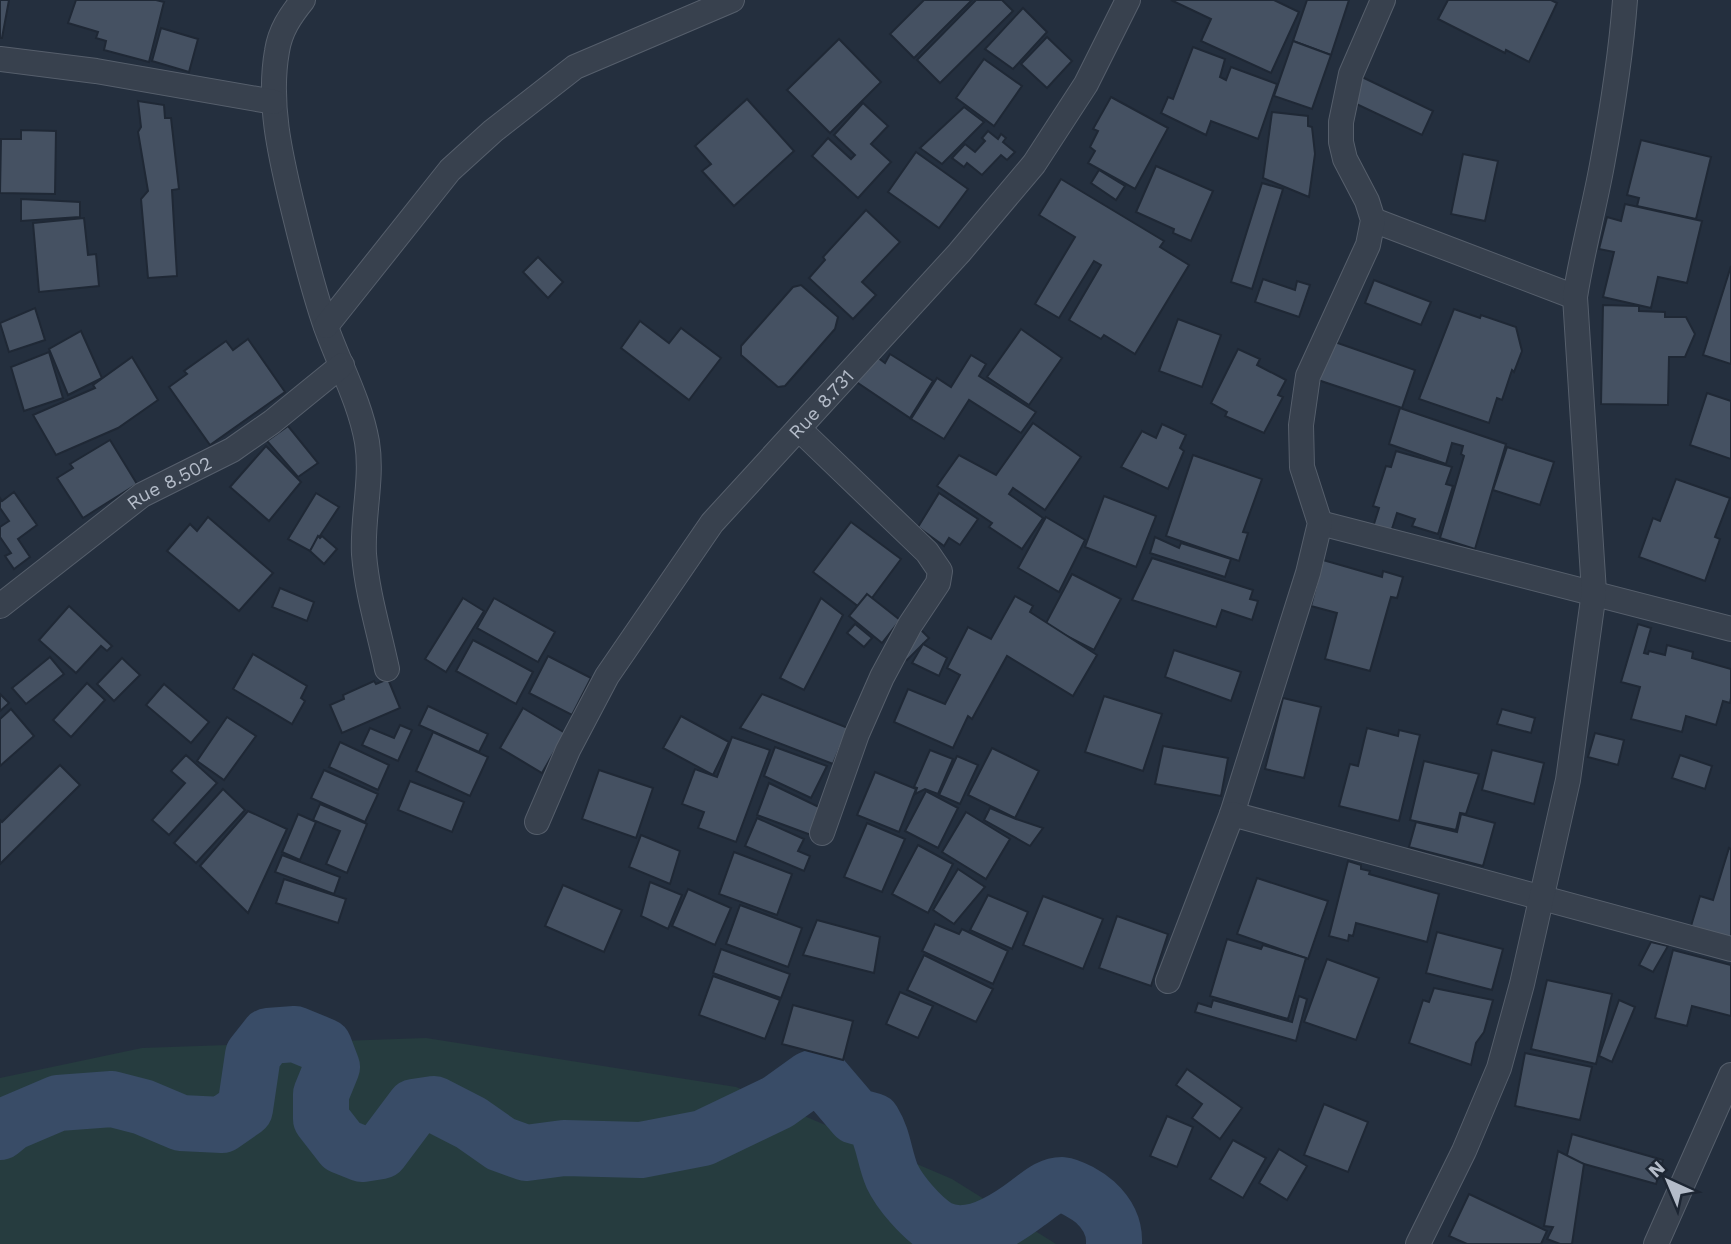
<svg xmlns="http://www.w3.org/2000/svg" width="1731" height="1244" viewBox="0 0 1731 1244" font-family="'Work Sans',sans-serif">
<rect width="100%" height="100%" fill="#242f3e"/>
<polygon fill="#263c3f" points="426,1038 736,1087 952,1179 1056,1244 0,1244 0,1078 142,1048"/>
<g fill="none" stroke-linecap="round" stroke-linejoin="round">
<path stroke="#394c67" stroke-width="56" d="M0,1132l11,-9 47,-20 54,-4 31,8 38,16 41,2 23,-16 8,-54 15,-19 27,-2 29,12 8,21 -11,27v25l21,27 20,8 19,-3 33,-44 20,-3 37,19 30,21 25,9 38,-5 77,2 62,-12 75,-36 32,-23 10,-4 35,41 18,5c11,18 11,36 19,55 8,17 29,41 46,52 31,16 66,-7 91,-26 10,-7 20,-17 33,-17 10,1 26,11 33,17 12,11 20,25 19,42"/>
</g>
<g fill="#455162" stroke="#1f2835" stroke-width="2">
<polygon points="0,0 9,0 2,38 0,38"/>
<polygon points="76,0 156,0 164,2 149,62 104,50 106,41 96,38 98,32 68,23"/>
<polygon points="924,0 972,0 914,58 890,34"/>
<polygon points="976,0 1002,0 1013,11 940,83 917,60"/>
<polygon points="1171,0 1274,0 1299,12 1271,73 1201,41 1211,19"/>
<polygon points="1307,0 1349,0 1331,55 1293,41"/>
<polygon points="1448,0 1551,0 1557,3 1529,62 1506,50 1505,53 1438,19"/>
<polygon points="1023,8 1047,32 1013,69 985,49"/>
<polygon points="161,28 198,39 189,72 152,61"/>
<polygon points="1047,37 1072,61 1047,88 1021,64"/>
<polygon points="839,39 881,82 830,133 787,90"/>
<polygon points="1293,41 1331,55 1312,109 1274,96"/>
<polygon points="1193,47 1225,59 1220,77 1226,80 1231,67 1277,84 1258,139 1211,121 1206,135 1161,113 1168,97 1173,99"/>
<polygon points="984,59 1022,86 994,126 956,98"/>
<polygon points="1362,77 1433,111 1422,135 1350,101"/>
<polygon points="1111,97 1168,128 1135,189 1088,163 1095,151 1090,147 1098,131 1093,129"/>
<polygon points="747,99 794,151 734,206 702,171 711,164 695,146"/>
<polygon points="138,101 164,105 165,118 171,118 179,189 172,190 177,276 148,278 141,199 148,191 138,132 141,127"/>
<polygon points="863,103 888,126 871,144 891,162 858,198 812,156 828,138 851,159 855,155 834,135"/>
<polygon points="964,107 984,122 942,164 920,148"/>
<polygon points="1272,112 1308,116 1308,126 1312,127 1315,154 1309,197 1263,178"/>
<polygon points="21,130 56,131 55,194 0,193 1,139 21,139"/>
<polygon points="988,131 998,139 1001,134 1006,138 1003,142 1015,152 1007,160 1001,155 982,175 967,163 964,167 952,158 965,144 975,152 985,141 982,138"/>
<polygon points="1641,140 1711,157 1696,219 1637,206 1639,198 1627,195"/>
<polygon points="916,152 968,189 939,228 888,192"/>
<polygon points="1463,154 1498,161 1485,221 1451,214"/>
<polygon points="1156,166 1213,191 1191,241 1173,233 1174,229 1136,212"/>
<polygon points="1099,170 1125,186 1116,200 1091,183"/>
<polygon points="1061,179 1164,241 1160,247 1189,265 1135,354 1104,335 1101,339 1069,320 1101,265 1094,261 1059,318 1035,304 1075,237 1039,215"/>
<polygon points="1262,183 1283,189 1252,289 1231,282"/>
<polygon points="21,199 80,202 80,217 21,221"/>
<polygon points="1625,204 1702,221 1687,283 1658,277 1651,308 1603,297 1614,252 1599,249 1607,217 1621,221"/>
<polygon points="866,210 900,242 862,282 876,295 853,319 809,278 825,260 823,257"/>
<polygon points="84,218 88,255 96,254 99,286 39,292 33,223"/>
<polygon points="538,257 563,282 548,298 523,272"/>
<polygon points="1731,266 1731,364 1703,355"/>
<polygon points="1263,279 1295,290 1297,281 1310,285 1299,317 1255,302"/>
<polygon points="1374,280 1431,302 1421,325 1365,303"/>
<polygon points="801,285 838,317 835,329 785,386 778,387 741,355 741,346 793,287"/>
<polygon points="1603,305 1639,306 1639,311 1665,312 1665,317 1686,317 1695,334 1685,357 1669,357 1668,405 1601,404"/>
<polygon points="35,308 45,340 9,352 0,323"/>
<polygon points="1454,309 1480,318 1481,315 1516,327 1522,351 1514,372 1512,370 1502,400 1497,398 1489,423 1419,399"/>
<polygon points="1178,319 1221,335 1202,387 1159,371"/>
<polygon points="640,321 669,343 681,328 721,358 689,400 621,348"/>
<polygon points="1021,329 1062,358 1029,405 987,377"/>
<polygon points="81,331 102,378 68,395 49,349"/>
<polygon points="248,339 285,392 210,445 169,387 187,374 184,371 226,341 233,350"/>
<polygon points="1332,341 1415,370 1402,408 1318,380"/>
<polygon points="1238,349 1260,359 1257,365 1286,380 1278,395 1283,397 1264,433 1225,416 1227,412 1211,403"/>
<polygon points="49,352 63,398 24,411 11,367"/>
<polygon points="890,354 933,381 910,418 855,381 877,357 885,363"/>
<polygon points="971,355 986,364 979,376 1036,412 1021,433 969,400 944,439 911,419 937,378 951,387"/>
<polygon points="132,357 158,400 118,428 56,455 33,415 95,388 93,385"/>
<polygon points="1707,393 1731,401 1731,459 1690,445"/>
<polygon points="1400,408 1506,444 1475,549 1440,538 1464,456 1461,454 1463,446 1452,443 1446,464 1389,444"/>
<polygon points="1033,423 1081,457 1045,510 1013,488 1009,494 1043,518 1022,549 989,527 992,523 937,486 959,455 996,475"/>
<polygon points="1162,424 1186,435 1180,448 1184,451 1168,489 1121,467 1142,431 1156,438"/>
<polygon points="288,426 318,463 298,477 267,441"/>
<polygon points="110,440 137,484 83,518 57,478 73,468 70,464"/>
<polygon points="266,446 301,482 269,521 230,487"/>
<polygon points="1507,447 1554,462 1540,505 1493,490"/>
<polygon points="1396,451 1452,467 1446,484 1453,486 1438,534 1412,526 1415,519 1397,513 1391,532 1373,527 1379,508 1373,506 1386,466 1391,467"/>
<polygon points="1193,455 1262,479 1243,532 1248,533 1239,561 1166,536"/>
<polygon points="1676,479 1730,498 1715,537 1720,539 1705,581 1639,557 1653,518 1660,521"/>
<polygon points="14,492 37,525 18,539 30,557 14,569 5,556 11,553 0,537 0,527 9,521 0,508 0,498 2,501"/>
<polygon points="316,493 339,507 310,551 288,539"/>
<polygon points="939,493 978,519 960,545 949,538 944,546 918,527"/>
<polygon points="1104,496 1156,516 1136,567 1085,547"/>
<polygon points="208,517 273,573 239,611 167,551 190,524 197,531"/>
<polygon points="1046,517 1085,540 1059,592 1018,568"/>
<polygon points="851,522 901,559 863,610 813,572"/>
<polygon points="318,536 320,538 322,536 337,549 324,564 310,551"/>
<polygon points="1155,537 1179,548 1181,543 1231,559 1225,577 1150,553"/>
<polygon points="1152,558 1253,590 1250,599 1258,601 1252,620 1222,610 1216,627 1132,600"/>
<polygon points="1323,560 1382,577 1383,571 1403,577 1397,598 1391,597 1370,671 1325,659 1337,613 1311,606"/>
<polygon points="1072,574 1121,599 1094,650 1045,625"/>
<polygon points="280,588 314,602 307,621 272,607"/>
<polygon points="867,594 900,620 882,643 849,616"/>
<polygon points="1015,596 1033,606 1030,612 1097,655 1073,696 1007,656 972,719 968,716 953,748 894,722 908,689 945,704 960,675 947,668 968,627 991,639"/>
<polygon points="463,598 484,611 446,672 425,659"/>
<polygon points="494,598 555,632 538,662 477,628"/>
<polygon points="821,598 843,615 804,690 780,678"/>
<polygon points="69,606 112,646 107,651 101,646 76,673 39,640"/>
<polygon points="855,624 872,638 864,647 847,633"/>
<polygon points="1638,624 1651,628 1644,653 1648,654 1649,651 1665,655 1667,645 1693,652 1692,658 1731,669 1731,698 1730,703 1723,701 1716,725 1686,716 1682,732 1631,719 1640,687 1621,682"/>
<polygon points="921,630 929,638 907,660 899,652"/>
<polygon points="473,640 533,672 516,704 456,671"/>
<polygon points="923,644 947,658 939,676 912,663"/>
<polygon points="1174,650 1241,672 1231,701 1165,677"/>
<polygon points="253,654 307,686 301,698 305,701 292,724 233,689"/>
<polygon points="548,656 591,678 572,715 529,693"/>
<polygon points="50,657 64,674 26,704 12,688"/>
<polygon points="122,658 140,675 114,701 97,684"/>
<polygon points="388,679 400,708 342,733 330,705 344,699 343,695 374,681 376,684"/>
<polygon points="87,683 105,700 71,737 53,720"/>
<polygon points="164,684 209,722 191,743 146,705"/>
<polygon points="0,694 9,703 0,711"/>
<polygon points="762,694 848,728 833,764 740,728"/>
<polygon points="1104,696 1162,714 1143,771 1085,752"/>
<polygon points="1283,698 1321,707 1304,778 1265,769"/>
<polygon points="428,706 488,734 479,752 419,725"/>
<polygon points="523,708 565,733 542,773 500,748"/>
<polygon points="11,709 34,736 0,766 0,719"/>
<polygon points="1502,709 1535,718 1531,733 1497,724"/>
<polygon points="681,716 729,742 713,775 663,748"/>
<polygon points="227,717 256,736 224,780 197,761"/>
<polygon points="400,725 412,730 398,761 362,745 370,728 394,738"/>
<polygon points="1367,728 1398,736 1399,730 1420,735 1399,821 1339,806 1350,764 1358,766"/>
<polygon points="433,732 488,757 470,796 416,771"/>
<polygon points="1595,733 1624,740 1618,765 1588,757"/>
<polygon points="732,737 770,750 736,842 698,828 704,812 682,804 695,769 717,777"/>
<polygon points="340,742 389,765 378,790 329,767"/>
<polygon points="1163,746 1228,758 1221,796 1155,784"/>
<polygon points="775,747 827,766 811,798 764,776"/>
<polygon points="992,748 1039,771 1015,818 968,795"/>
<polygon points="930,750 953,759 938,794 925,789 915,794 917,788 914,787"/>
<polygon points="1492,750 1544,763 1534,804 1482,790"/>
<polygon points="186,755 217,783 169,835 152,820 185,783 171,771"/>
<polygon points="1680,755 1712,766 1705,789 1672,778"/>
<polygon points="957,756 978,765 960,804 939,795"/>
<polygon points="1424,761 1479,774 1466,814 1460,813 1456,830 1410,820"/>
<polygon points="60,765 80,785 0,864 0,820 2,822"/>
<polygon points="324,770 378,794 365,822 311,798"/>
<polygon points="599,770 653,788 636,838 582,819"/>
<polygon points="875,772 916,789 899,832 857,815"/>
<polygon points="410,781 464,802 452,832 398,810"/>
<polygon points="769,783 823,809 811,835 757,815"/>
<polygon points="223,789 245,810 196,863 174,843"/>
<polygon points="926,791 958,808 938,848 905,831"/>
<polygon points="320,804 367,824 347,873 326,864 340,831 313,820"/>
<polygon points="990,808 1016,819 1043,828 1030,846 984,820"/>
<polygon points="248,811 287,829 248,913 200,866"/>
<polygon points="966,812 1010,839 986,879 942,852"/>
<polygon points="298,814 316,822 300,860 282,852"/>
<polygon points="1461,814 1495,823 1483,866 1409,847 1416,822 1457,832"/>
<polygon points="757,818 804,839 798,851 810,856 804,871 745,846"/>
<polygon points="867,823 905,839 882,892 844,877"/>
<polygon points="641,835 680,851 670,884 629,867"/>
<polygon points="918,845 953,864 928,913 892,894"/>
<polygon points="1729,848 1731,849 1731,939 1691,926 1700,896 1713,900"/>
<polygon points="734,852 792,874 777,915 719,894"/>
<polygon points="282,855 340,877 334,894 275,872"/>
<polygon points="1348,861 1361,865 1361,869 1370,871 1369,874 1439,894 1427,942 1356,923 1353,936 1349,935 1348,941 1329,936"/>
<polygon points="958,869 985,887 954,924 933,910"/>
<polygon points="1257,878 1328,901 1308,959 1237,934"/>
<polygon points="284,879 346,899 338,923 276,903"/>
<polygon points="650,882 682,895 668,929 641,916"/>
<polygon points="563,885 622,910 604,952 545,926"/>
<polygon points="688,889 731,908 715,945 672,926"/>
<polygon points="988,895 1028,912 1012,949 970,930"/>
<polygon points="1043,896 1103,919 1083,969 1023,945"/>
<polygon points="740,905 802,928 788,967 726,944"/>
<polygon points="1117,916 1168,934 1151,986 1099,968"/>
<polygon points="817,920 880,937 874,973 803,955"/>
<polygon points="935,924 959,934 962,929 1008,951 993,984 922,951"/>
<polygon points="1437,932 1503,949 1492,990 1426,973"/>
<polygon points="1227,939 1261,949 1263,945 1306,958 1288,1019 1210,996"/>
<polygon points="1651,942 1668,946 1653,972 1639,965"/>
<polygon points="721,949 790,974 781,998 713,973"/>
<polygon points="1673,950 1731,965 1731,1016 1692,1006 1687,1026 1655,1018"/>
<polygon points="924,955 993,989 976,1022 907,990"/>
<polygon points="1327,959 1379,978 1356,1040 1304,1022"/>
<polygon points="713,976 780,1000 765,1039 699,1015"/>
<polygon points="1547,980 1612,994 1596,1064 1531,1049"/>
<polygon points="1434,988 1493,1000 1484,1032 1476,1043 1471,1065 1409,1043 1423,1000 1429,1002"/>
<polygon points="900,992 933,1006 918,1038 886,1024"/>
<polygon points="1299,996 1307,999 1296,1041 1195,1012 1198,1003 1211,1007 1213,1000 1292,1022"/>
<polygon points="1619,1000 1635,1007 1612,1062 1599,1056"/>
<polygon points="793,1005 853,1021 843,1060 782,1044"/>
<polygon points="1525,1053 1592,1067 1580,1120 1515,1106"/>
<polygon points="1187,1069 1242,1108 1220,1139 1192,1118 1202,1104 1176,1085"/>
<polygon points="1324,1104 1368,1122 1348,1172 1304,1155"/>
<polygon points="1167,1116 1193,1127 1177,1167 1150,1156"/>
<polygon points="1572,1134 1663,1160 1656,1184 1566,1159"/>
<polygon points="1233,1140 1266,1158 1243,1198 1210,1179"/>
<polygon points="1279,1149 1307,1166 1287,1200 1259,1183"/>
<polygon points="1558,1151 1584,1164 1572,1244 1560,1244 1547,1239 1553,1227 1544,1226"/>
<polygon points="1469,1194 1547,1231 1541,1244 1467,1244 1449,1236"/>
</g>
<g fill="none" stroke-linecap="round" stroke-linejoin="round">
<defs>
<g id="minor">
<path d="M303,0c-13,16 -23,31 -26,51 -9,51 3,103 15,153 10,41 20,83 34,123 14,39 34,75 41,115 6,37 -5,75 -3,112 3,39 15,77 23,115"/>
<polyline points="0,59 96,71 274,102"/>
<polyline points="1373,220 1575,297"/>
<polyline points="326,326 450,170 493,131 575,67 732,0"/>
<polyline points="799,429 927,552 940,571 938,583 910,625 882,677 857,734 822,833"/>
<polyline points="1320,523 1731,629"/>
<path id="s1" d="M0,606l142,-111 90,-45 40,-28 70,-57"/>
<polyline points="1232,814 1308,573 1320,523 1302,467 1301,425 1308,376 1368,245 1373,220 1367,201 1345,159 1341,142 1341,122 1351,74 1383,0"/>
<path id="s2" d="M537,822l31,-72 39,-74 105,-153 247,-270 75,-89 52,-80 42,-84"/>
<polyline points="1168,981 1232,814 1731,949"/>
<path d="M1418,1244l46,-93 35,-83 23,-84 46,-204 26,-188 -19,-295c7,-45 19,-88 27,-132 10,-54 19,-110 23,-165"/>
<polyline points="1656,1244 1731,1075"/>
</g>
</defs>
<use href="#minor" stroke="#565f6c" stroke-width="26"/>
<use href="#minor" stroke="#38414e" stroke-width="24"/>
</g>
<g text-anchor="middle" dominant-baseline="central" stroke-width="7" stroke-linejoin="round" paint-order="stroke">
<g font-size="19" fill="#b4bcc9" stroke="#1d2633">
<text stroke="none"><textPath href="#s2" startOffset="509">Rue 8.731</textPath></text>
<text stroke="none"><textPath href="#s1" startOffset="210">Rue 8.502</textPath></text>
</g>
</g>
<g transform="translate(1668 1181) rotate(316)" stroke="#1d2633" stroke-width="5" paint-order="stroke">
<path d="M0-5L12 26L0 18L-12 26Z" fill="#b4bcc9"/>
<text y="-10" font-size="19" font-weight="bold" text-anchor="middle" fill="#b4bcc9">N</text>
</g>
</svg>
